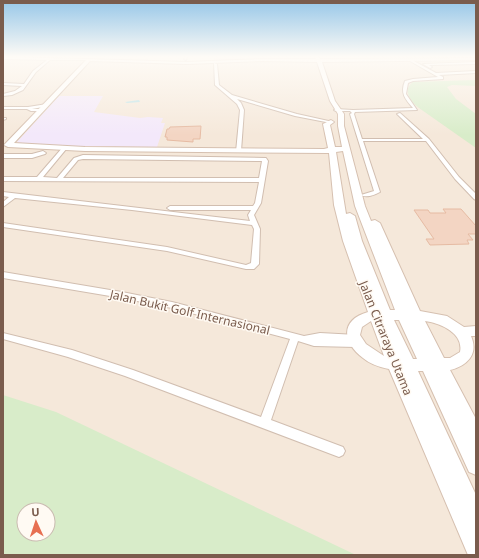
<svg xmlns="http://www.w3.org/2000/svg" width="479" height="558" viewBox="0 0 479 558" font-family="'Noto Sans',sans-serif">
<rect width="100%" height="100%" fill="#fdf6ec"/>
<path fill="#f5e8da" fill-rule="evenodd" d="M3,57l86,3 4,-3h12l-2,3 60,2 51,-2v-3h81l1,3 180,-3v498h-473zM24,510h24v24h-24z"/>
<polygon fill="#f3e8fa" points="59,96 103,96 94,112 140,118 148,117 163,118 161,123 165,123 157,147 65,146 19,143 17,142"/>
<polygon fill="#fbdfe3" points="214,57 295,57 296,60 215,60"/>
<g fill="#d8ecc9" fill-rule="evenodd">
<path d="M476,80v6l-24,-1 -5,2 9,12 20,15v34l-57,-40c-8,-6 -17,-18 -6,-26z"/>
<path d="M3,395l53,17 300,143h-353zM24,510h24v24h-24z"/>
</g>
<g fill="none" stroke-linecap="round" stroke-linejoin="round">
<polygon fill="#bfe3e8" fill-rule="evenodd" points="139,100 140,102 127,103 125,102"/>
</g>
<g fill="#f3d5c3" stroke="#e6bba3">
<polygon points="201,126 200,139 193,139 193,142 167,140 167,137 165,137 167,129 169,129 170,127"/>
<polygon points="443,209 461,209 476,226 476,234 468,234 473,240 467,240 469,244 430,245 426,239 434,239 414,210 428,210 430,213 446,213"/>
</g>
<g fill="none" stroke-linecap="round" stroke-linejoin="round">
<defs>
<g id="street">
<polygon points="3,57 89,59 90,60 50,60 36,72 23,90 12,95 3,96 3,94 15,91 22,86 3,85 3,83 24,84 33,71 47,60 3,59"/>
<polygon points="185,57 187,57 186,60 184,59"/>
<path d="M410,59l26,14 40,-2v2l-37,2 4,2v2l-30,2 -5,2 -2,11 11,16 -62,2 -1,2 8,25h61l-26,-25 3,-1 29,26 30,38 17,17v6l-2,-1 -19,-20 -29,-38h-63l17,51c-5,3 -14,6 -19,3l13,-4 -24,-77 2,-1 -2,-2h-14l-2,-1 2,-1 17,1 60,-2c-8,-9 -13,-15 -8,-27l8,-2 25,-2 -28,-16z"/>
<polygon points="476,62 476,64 429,65 432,67 430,68 423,64"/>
<polygon points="214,63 217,64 219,85 232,95 297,114 333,122 331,123 295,116 237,99 241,103 244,110 241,151 236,152 240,110 237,104 215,85"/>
<polygon points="47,104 48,106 32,109 42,109 41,111 31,111 27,109 3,109 3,107 28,107"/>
<polygon points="3,118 6,118 6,119 3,120"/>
<path d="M63,147l4,1 -24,29 14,1 17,-20 9,-3 183,3 2,3 -7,42 -7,12 6,14 -1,35 -5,5h-8l-79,-18 -164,-24v-4l164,24 79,18 5,-2 3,-34 -2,-4 -120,-15 -117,-12 -12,9v-5l6,-5 -6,-1v-4l247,29 -2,-6 3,-5h-81l-3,-2 3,-2h83l2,-3 4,-21 -256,-1v-4h34zM83,159l179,2 -3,17h-196l15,-18z"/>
<polygon points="43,151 46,153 45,154 32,158 3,158 3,154 32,154"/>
<polygon points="3,272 122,292 172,302 304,336 320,333 357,335 359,337 357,340 359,340 361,343 359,346 356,347 314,346 298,341 271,420 343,447 345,451 343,455 339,457 125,376 68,357 3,339 3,333 72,350 133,370 261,417 290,339 172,308 122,298 3,278"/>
</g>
<path id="secondary" d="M315,57h4l1,2 156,-1v2l-154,2 13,39 9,13v12l21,80 6,15 4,-1 5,3 40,88 27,5 17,11 12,-1v10h-5c8,18 -4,30 -21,34l26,49v56l-7,-3 -46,-101h-5l58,124v60h-8l-79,-186c-10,-2 -19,-5 -26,-11 -21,-16 -23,-38 5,-46l-25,-71 -9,-36 -5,-52 -244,-2 -77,-4 -4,-2 83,-86 100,3 76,-3h53zM90,61l97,3 76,-3 54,1 13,39 8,13v12l4,21h-7l-5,-22 4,-3 -3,-2 -8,4 5,24 -4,1 -239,-2 -71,-4zM343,151l12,55 40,104h-5l-28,-69 -7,-25 -5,-3 -4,1 -10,-62zM394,320h5l18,39h-4zM371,321l13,35 -18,-12 -6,-9 2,-8zM425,321c15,2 39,12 35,31l-10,6h-6z"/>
</defs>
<use href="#street" stroke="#d1beb0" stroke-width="2"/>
<use href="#secondary" stroke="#d6c0b0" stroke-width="2"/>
<use href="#street" fill="#fff" fill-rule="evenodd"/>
<use href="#secondary" fill="#fff" fill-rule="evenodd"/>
</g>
<linearGradient id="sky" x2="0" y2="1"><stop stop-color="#97c7e8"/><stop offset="0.42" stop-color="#fefbf6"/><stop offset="1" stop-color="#fefbf6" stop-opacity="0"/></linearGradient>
<rect width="479" height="135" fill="url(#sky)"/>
<g text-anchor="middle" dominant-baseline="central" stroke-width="3" stroke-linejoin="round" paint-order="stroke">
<g font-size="12" fill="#7a5c4d" stroke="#fffaf3">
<text transform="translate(190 312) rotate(13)">Jalan Bukit Golf Internasional</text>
<text transform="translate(386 338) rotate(68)">Jalan Citraraya Utama</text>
</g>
</g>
<rect width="479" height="558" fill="none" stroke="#7a5c4d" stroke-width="8"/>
<g transform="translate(36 522) rotate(357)"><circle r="19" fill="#fffaf3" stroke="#cabbb1"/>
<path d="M0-3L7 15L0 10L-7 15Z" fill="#e76f51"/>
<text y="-6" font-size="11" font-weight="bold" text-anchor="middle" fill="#7a5c4d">U</text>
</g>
</svg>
